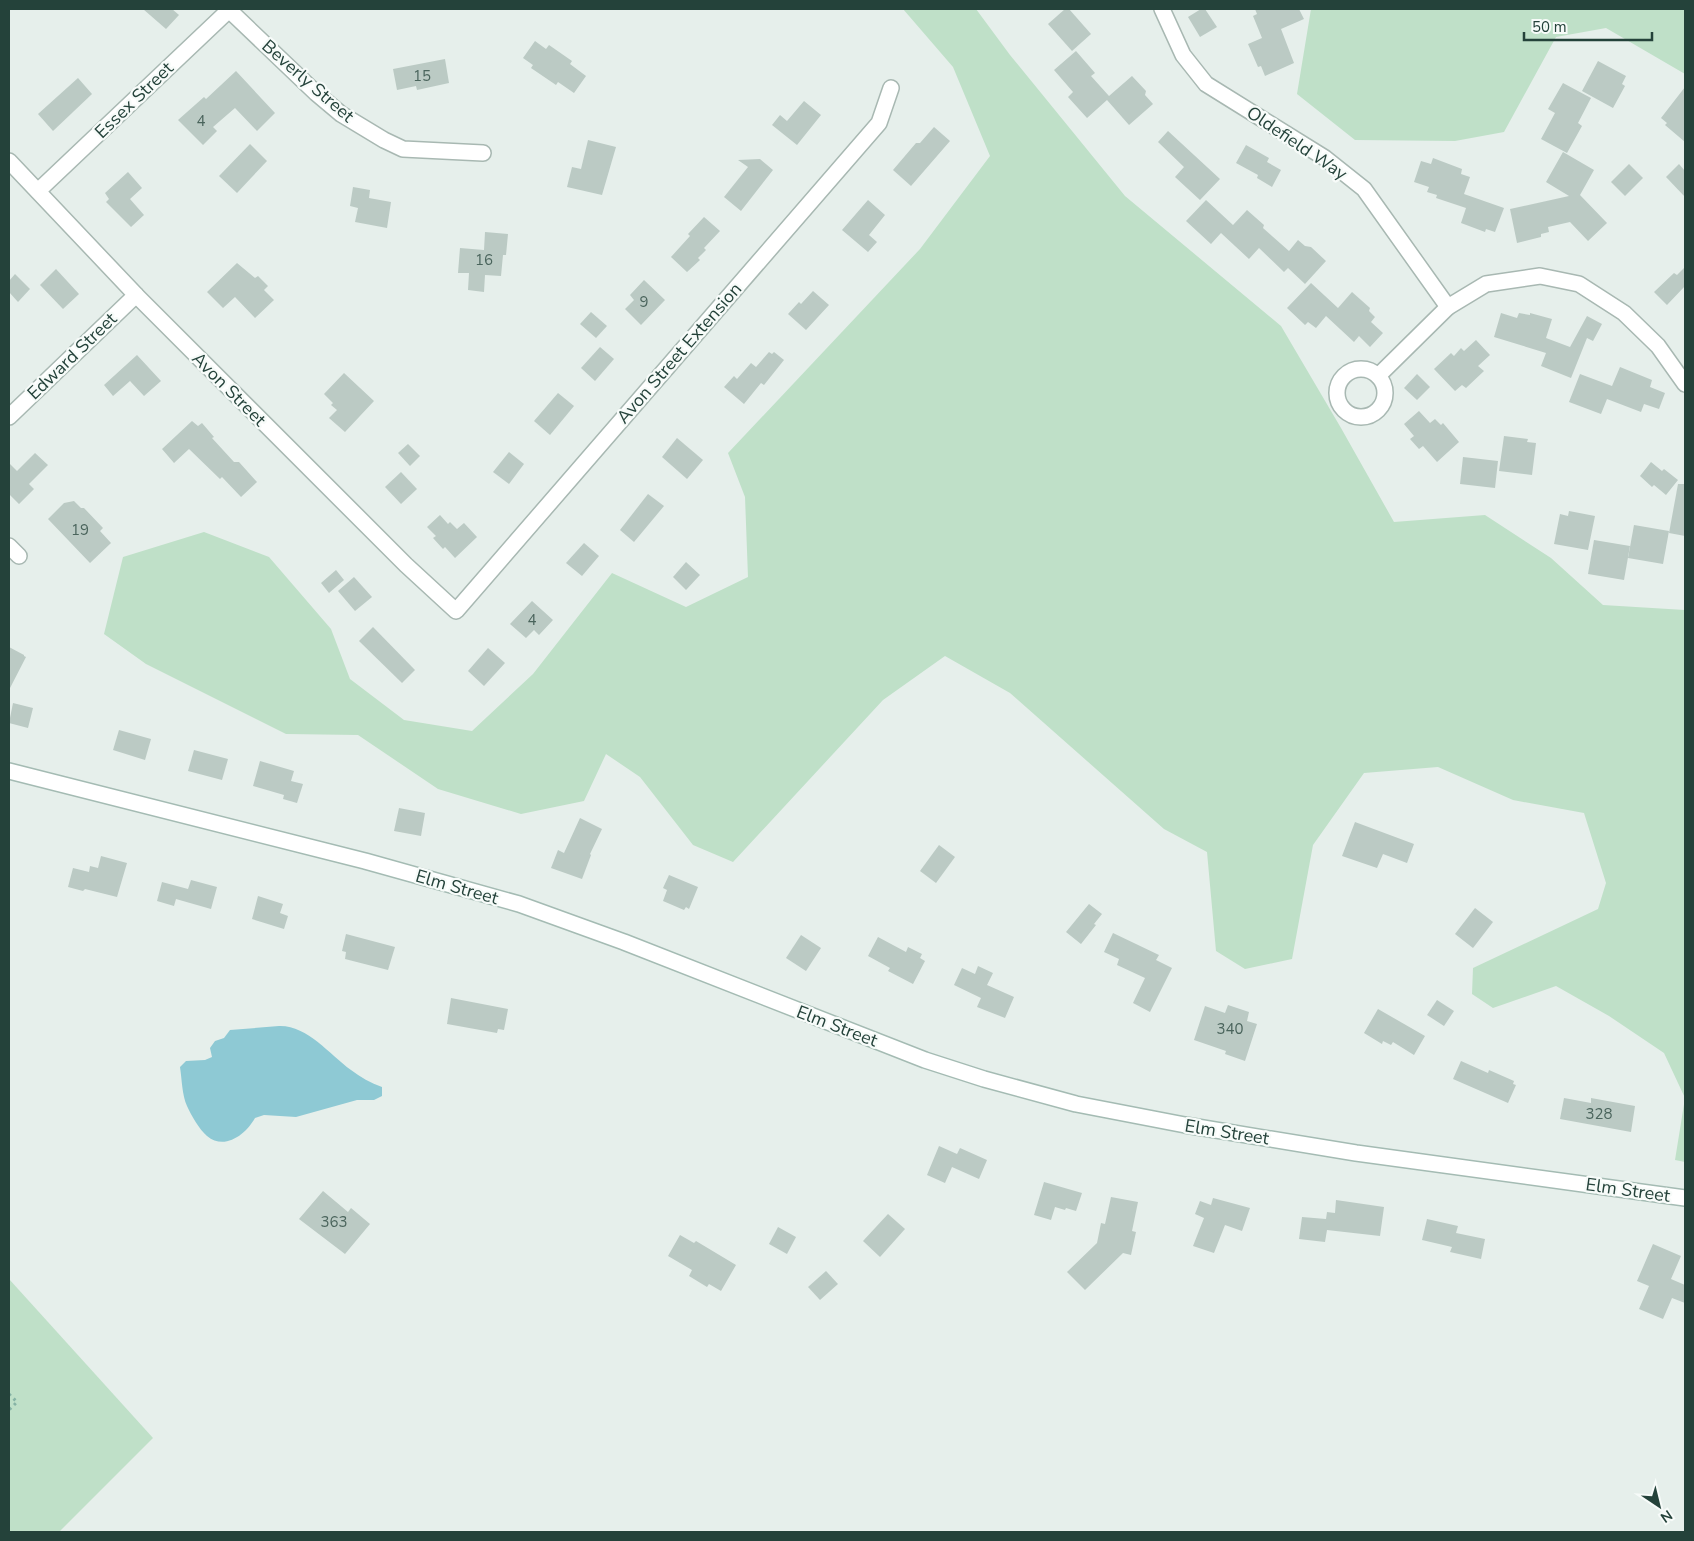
<svg xmlns="http://www.w3.org/2000/svg" width="1694" height="1541" viewBox="0 0 1694 1541" font-family="'Nunito Sans',sans-serif">
<rect width="100%" height="100%" fill="#e6efeb"/>
<g fill="#bfe0c8">
<polygon points="903,9 976,9 1010,55 1125,196 1281,326 1341,428 1394,522 1485,515 1551,558 1603,605 1685,610 1685,1162 1675,1160 1685,1098 1664,1053 1609,1016 1556,986 1493,1008 1472,994 1473,968 1598,909 1606,883 1584,813 1513,800 1438,767 1364,773 1313,845 1292,959 1245,969 1216,951 1207,852 1164,829 1010,693 945,656 883,700 733,862 693,845 640,777 606,754 584,801 521,814 438,789 358,735 286,734 146,664 104,634 123,557 204,532 269,557 331,629 350,679 404,720 472,731 533,674 612,573 686,607 748,577 745,497 728,453 920,249 990,156 953,67"/>
<polygon points="1311,9 1685,9 1685,74 1606,28 1556,37 1504,132 1455,141 1355,140 1297,94"/>
<polygon points="9,1279 153,1438 59,1532 9,1532"/>
</g>
<path fill="#8ec9d4" d="M279,1026c28,-1 50,28 72,44 9,7 20,13 31,17v9l-8,4h-17l-61,17 -32,-2 -9,3c-9,16 -30,33 -48,18 -8,-7 -16,-21 -20,-30 -5,-11 -5,-26 -7,-39l6,-6 19,-1 7,-3 -2,-9 5,-7 9,-3 6,-8z"/>
<g fill="#bbcac4">
<polygon points="143,9 172,9 179,15 166,29"/>
<polygon points="1065,9 1069,9 1091,34 1072,51 1048,24"/>
<polygon points="1201,9 1205,9 1217,27 1200,37 1188,17"/>
<polygon points="1255,9 1299,9 1304,19 1281,29 1294,63 1265,76 1261,66 1258,67 1248,44 1262,38 1253,16 1257,14"/>
<polygon points="535,41 546,49 549,45 572,61 570,64 586,76 574,93 558,82 556,85 531,68 533,65 523,58"/>
<polygon points="1076,51 1095,73 1091,76 1109,96 1132,76 1146,91 1145,95 1153,104 1129,125 1107,100 1087,118 1068,97 1073,92 1054,70"/>
<polygon points="445,59 449,83 417,90 416,86 397,90 393,69"/>
<polygon points="1598,61 1626,76 1622,84 1625,86 1613,108 1582,91"/>
<polygon points="236,71 275,113 257,131 235,108 213,127 217,131 203,145 178,120 204,97 206,99"/>
<polygon points="78,78 92,94 53,131 38,114"/>
<polygon points="1563,83 1591,98 1578,123 1582,126 1567,153 1541,139 1555,113 1548,109"/>
<polygon points="1685,87 1685,142 1665,125 1667,123 1661,118"/>
<polygon points="804,101 821,115 797,145 772,125 780,115 787,121"/>
<polygon points="934,127 950,141 911,186 893,170 916,143 920,143"/>
<polygon points="1168,131 1220,179 1200,200 1175,177 1184,167 1158,142"/>
<polygon points="588,140 616,147 602,195 567,187 572,167 581,169"/>
<polygon points="250,144 267,161 237,193 219,176"/>
<polygon points="1246,145 1269,158 1267,162 1281,170 1272,187 1257,178 1258,175 1236,163"/>
<polygon points="1563,152 1594,170 1580,195 1607,223 1588,241 1570,222 1548,227 1549,232 1541,234 1541,237 1517,243 1510,209 1569,196 1546,182"/>
<polygon points="1433,158 1462,169 1461,174 1470,177 1464,194 1504,208 1495,232 1486,229 1485,232 1461,223 1466,208 1436,198 1437,195 1427,192 1429,187 1414,182 1421,161 1431,164"/>
<polygon points="760,159 773,170 741,211 724,197 748,167 738,160"/>
<polygon points="1629,164 1643,178 1625,196 1611,182"/>
<polygon points="1679,164 1685,171 1685,197 1666,177"/>
<polygon points="128,172 142,188 130,199 144,215 131,227 106,202 109,199 105,193"/>
<polygon points="353,187 370,190 369,198 391,202 387,228 355,222 358,208 350,206"/>
<polygon points="868,200 885,215 869,235 877,242 868,252 842,230"/>
<polygon points="1206,200 1233,225 1247,210 1264,225 1263,228 1289,251 1298,240 1305,246 1311,247 1326,261 1305,284 1288,268 1284,272 1259,248 1249,259 1221,233 1211,244 1186,221"/>
<polygon points="704,217 720,231 704,248 706,250 698,258 700,260 687,272 671,257 690,236 688,234"/>
<polygon points="485,232 508,234 506,255 503,255 501,276 485,275 484,292 468,290 469,273 458,273 460,248 484,250"/>
<polygon points="237,263 255,278 258,276 268,286 264,290 274,300 255,318 235,297 223,308 207,292"/>
<polygon points="1685,267 1685,286 1667,305 1654,292 1674,273 1677,275"/>
<polygon points="56,269 79,294 63,309 40,285"/>
<polygon points="15,274 30,289 18,302 9,292 9,281"/>
<polygon points="644,280 665,300 641,325 625,309 634,300 630,295"/>
<polygon points="1311,283 1338,308 1352,292 1370,308 1369,311 1375,317 1371,322 1383,333 1370,347 1359,336 1354,342 1326,316 1316,328 1308,322 1305,325 1287,308"/>
<polygon points="813,291 829,305 806,330 788,314 799,302 801,304"/>
<polygon points="591,312 607,326 596,338 580,324"/>
<polygon points="1501,313 1517,318 1519,313 1530,315 1530,313 1552,319 1546,338 1570,347 1587,316 1602,324 1593,341 1587,338 1571,378 1541,366 1546,353 1494,337"/>
<polygon points="1476,340 1490,355 1478,366 1484,371 1466,388 1462,385 1455,391 1434,369 1451,353 1454,356 1461,348 1464,351"/>
<polygon points="600,347 614,359 595,381 581,368"/>
<polygon points="769,352 772,354 774,352 784,360 764,385 761,383 744,404 724,387 734,376 737,379 751,363 756,367"/>
<polygon points="137,355 161,381 144,396 130,381 113,396 104,385"/>
<polygon points="1620,367 1652,380 1650,387 1665,393 1659,409 1644,404 1641,412 1607,399 1601,414 1569,402 1580,374 1612,386"/>
<polygon points="344,373 374,401 345,432 329,418 337,410 331,405 333,403 324,394"/>
<polygon points="1417,374 1430,387 1417,400 1404,388"/>
<polygon points="558,393 574,406 550,435 534,421"/>
<polygon points="1419,411 1430,423 1435,419 1441,425 1443,423 1459,442 1437,462 1423,446 1419,449 1410,439 1414,436 1404,424"/>
<polygon points="192,421 198,426 202,423 214,437 212,438 234,462 239,462 257,482 241,497 222,477 220,479 189,449 174,463 162,449"/>
<polygon points="1504,436 1528,439 1527,442 1536,443 1532,475 1499,471"/>
<polygon points="677,438 703,460 687,479 662,457"/>
<polygon points="408,444 420,456 410,466 398,453"/>
<polygon points="509,452 524,464 509,484 493,472"/>
<polygon points="35,453 48,465 29,484 34,489 19,504 9,494 9,463 17,471"/>
<polygon points="1463,457 1498,461 1495,488 1460,484"/>
<polygon points="1651,462 1662,471 1664,469 1678,480 1666,495 1654,485 1652,487 1640,476"/>
<polygon points="401,472 417,489 401,504 385,487"/>
<polygon points="1678,484 1685,484 1685,536 1669,533"/>
<polygon points="648,494 664,506 634,542 620,530"/>
<polygon points="74,501 81,508 84,508 103,528 100,531 111,543 90,563 48,519 64,503"/>
<polygon points="1569,511 1595,516 1588,550 1554,544 1560,514 1568,516"/>
<polygon points="440,515 448,524 450,522 457,529 464,523 477,537 455,558 445,547 443,549 433,538 436,536 427,527"/>
<polygon points="1634,525 1669,531 1663,564 1628,558"/>
<polygon points="1594,540 1630,546 1624,580 1588,574"/>
<polygon points="584,543 599,556 582,576 566,563"/>
<polygon points="686,562 700,575 686,590 673,577"/>
<polygon points="336,570 344,580 329,593 321,583"/>
<polygon points="354,577 372,597 355,611 338,591"/>
<polygon points="532,601 553,620 539,635 534,630 526,638 510,624"/>
<polygon points="373,627 415,670 402,683 359,641"/>
<polygon points="9,647 24,655 24,656 26,657 9,690"/>
<polygon points="488,648 505,663 484,686 468,671"/>
<polygon points="13,703 33,708 28,728 9,723"/>
<polygon points="119,730 151,739 145,760 113,750"/>
<polygon points="194,750 228,759 222,780 188,771"/>
<polygon points="260,761 294,771 291,781 303,784 297,803 283,799 284,795 253,786"/>
<polygon points="399,808 425,813 421,836 394,831"/>
<polygon points="580,818 602,829 590,854 591,855 582,879 551,868 558,850 564,853"/>
<polygon points="1355,822 1414,844 1407,863 1383,854 1377,868 1342,856"/>
<polygon points="939,845 955,857 936,883 920,871"/>
<polygon points="101,856 127,863 117,897 85,889 83,891 68,887 73,868 89,872 90,866 98,868"/>
<polygon points="669,875 698,887 689,909 686,907 684,910 663,901 667,890 663,888"/>
<polygon points="191,880 217,887 211,909 176,899 174,906 157,901 162,882 188,889"/>
<polygon points="258,896 283,904 280,913 288,916 284,929 252,919"/>
<polygon points="1089,904 1102,914 1094,924 1096,925 1081,944 1066,932"/>
<polygon points="1475,908 1493,922 1473,948 1455,934"/>
<polygon points="1113,933 1159,955 1156,960 1172,968 1150,1012 1133,1003 1145,978 1117,965 1119,959 1104,952"/>
<polygon points="346,934 395,947 388,970 345,959 346,952 342,951"/>
<polygon points="801,935 821,948 806,971 786,958"/>
<polygon points="878,937 906,952 908,947 922,954 920,958 925,961 913,984 888,971 890,968 868,956"/>
<polygon points="978,966 993,973 987,985 1014,997 1005,1018 977,1007 981,998 954,985 962,968 975,974"/>
<polygon points="451,998 508,1009 504,1030 498,1029 497,1033 447,1024"/>
<polygon points="1437,1000 1454,1011 1444,1026 1427,1015"/>
<polygon points="1228,1005 1249,1012 1247,1021 1257,1024 1245,1061 1225,1054 1226,1051 1194,1040 1205,1006 1225,1013"/>
<polygon points="1378,1009 1425,1036 1414,1055 1393,1042 1391,1045 1383,1041 1382,1044 1364,1033"/>
<polygon points="1461,1061 1488,1073 1489,1070 1514,1081 1513,1084 1516,1085 1508,1103 1453,1079"/>
<polygon points="1564,1098 1591,1103 1591,1098 1635,1106 1631,1132 1560,1119"/>
<polygon points="939,1146 957,1154 960,1148 987,1160 979,1179 952,1167 945,1183 927,1175"/>
<polygon points="1044,1182 1082,1193 1076,1211 1066,1208 1065,1210 1055,1207 1051,1220 1034,1215"/>
<polygon points="323,1191 348,1212 351,1208 370,1224 345,1254 299,1219"/>
<polygon points="1111,1197 1138,1202 1132,1231 1136,1232 1131,1255 1123,1253 1085,1290 1067,1272 1097,1243 1101,1223 1105,1224"/>
<polygon points="1213,1198 1250,1208 1242,1231 1225,1225 1214,1253 1193,1246 1204,1218 1195,1214 1200,1201 1211,1205"/>
<polygon points="1336,1200 1384,1207 1380,1236 1327,1230 1325,1242 1299,1239 1302,1217 1326,1219 1327,1212 1335,1213"/>
<polygon points="888,1214 905,1229 880,1257 863,1241"/>
<polygon points="1427,1219 1458,1226 1456,1233 1485,1239 1481,1259 1450,1252 1452,1247 1422,1240"/>
<polygon points="778,1227 796,1237 787,1254 769,1244"/>
<polygon points="680,1235 694,1243 696,1241 736,1265 721,1291 709,1284 707,1287 689,1276 692,1270 668,1256"/>
<polygon points="1653,1244 1681,1256 1671,1279 1685,1285 1685,1303 1672,1298 1663,1319 1639,1309 1649,1286 1637,1281"/>
<polygon points="826,1271 838,1284 820,1300 808,1287"/>
</g>
<g fill="none" stroke-linecap="round" stroke-linejoin="round">
<defs>
<g id="street">
<polyline points="228,9 316,93 341,114 384,140 403,149 483,153"/>
<polyline points="1162,9 1183,55 1206,84 1325,158 1364,189 1448,307 1486,284 1540,276 1579,284 1624,313 1658,346 1685,384"/>
<polyline points="9,161 136,295 406,565 456,611 879,123 891,88"/>
<polyline points="38,191 229,10"/>
<circle cx="1361" cy="393" r="24"/>
<polyline points="1378,376 1448,307"/>
<polyline points="9,417 136,295"/>
<polyline points="9,546 19,556"/>
</g>
<polyline id="secondary" points="9,771 365,861 519,904 624,942 925,1060 984,1079 1076,1104 1185,1125 1356,1153 1685,1198"/>
</defs>
<use href="#street" stroke="#a8b8b2" stroke-width="18"/>
<use href="#secondary" stroke="#a4bbb3" stroke-width="18"/>
<polyline stroke="#86b3a5" stroke-width="3" stroke-dasharray="2.5 4" stroke-linecap="butt" points="9,1394 17,1402 9,1410"/>
<use href="#street" stroke="#fff" stroke-width="15"/>
<use href="#secondary" stroke="#fff" stroke-width="15"/>
</g>
<g text-anchor="middle" dominant-baseline="central" stroke-width="4.5" stroke-linejoin="round" paint-order="stroke">
<g font-size="15" fill="#4a645c">
<text x="422" y="76">15</text>
<text x="201" y="121">4</text>
<text x="484" y="260">16</text>
<text x="644" y="302">9</text>
<text x="80" y="530">19</text>
<text x="532" y="620">4</text>
<text x="1230" y="1029">340</text>
<text x="1599" y="1114">328</text>
<text x="334" y="1222">363</text>
</g>
<g font-size="18" fill="#24423a" stroke="#f7fbf9">
<text transform="translate(308 81) rotate(41)">Beverly Street</text>
<text transform="translate(134 100) rotate(-44)">Essex Street</text>
<text transform="translate(1297 143) rotate(34)">Oldefield Way</text>
<text transform="translate(679 353) rotate(-49)">Avon Street Extension</text>
<text transform="translate(72 356) rotate(-44)">Edward Street</text>
<text transform="translate(229 389) rotate(45)">Avon Street</text>
<text transform="translate(457 887) rotate(16)">Elm Street</text>
<text transform="translate(837 1026) rotate(21)">Elm Street</text>
<text transform="translate(1227 1132) rotate(9)">Elm Street</text>
<text transform="translate(1628 1190) rotate(8)">Elm Street</text>
</g>
</g>
<rect width="1694" height="1541" fill="none" stroke="#24423a" stroke-width="20"/>
<g transform="translate(1659 1506) rotate(145)" stroke="#f7fbf9" stroke-width="4" paint-order="stroke">
<path d="M0-4L9 19L0 12L-9 19Z" fill="#24423a"/>
<text y="-8" font-size="14" font-weight="bold" text-anchor="middle" fill="#24423a">N</text>
</g>
<path d="M1524 32v8h128v-8" fill="none" stroke="#24423a" stroke-width="2.5"/>
<text x="1532" y="32" font-size="15" fill="#24423a" stroke="#f7fbf9" stroke-width="4" paint-order="stroke">50 m</text>
</svg>
